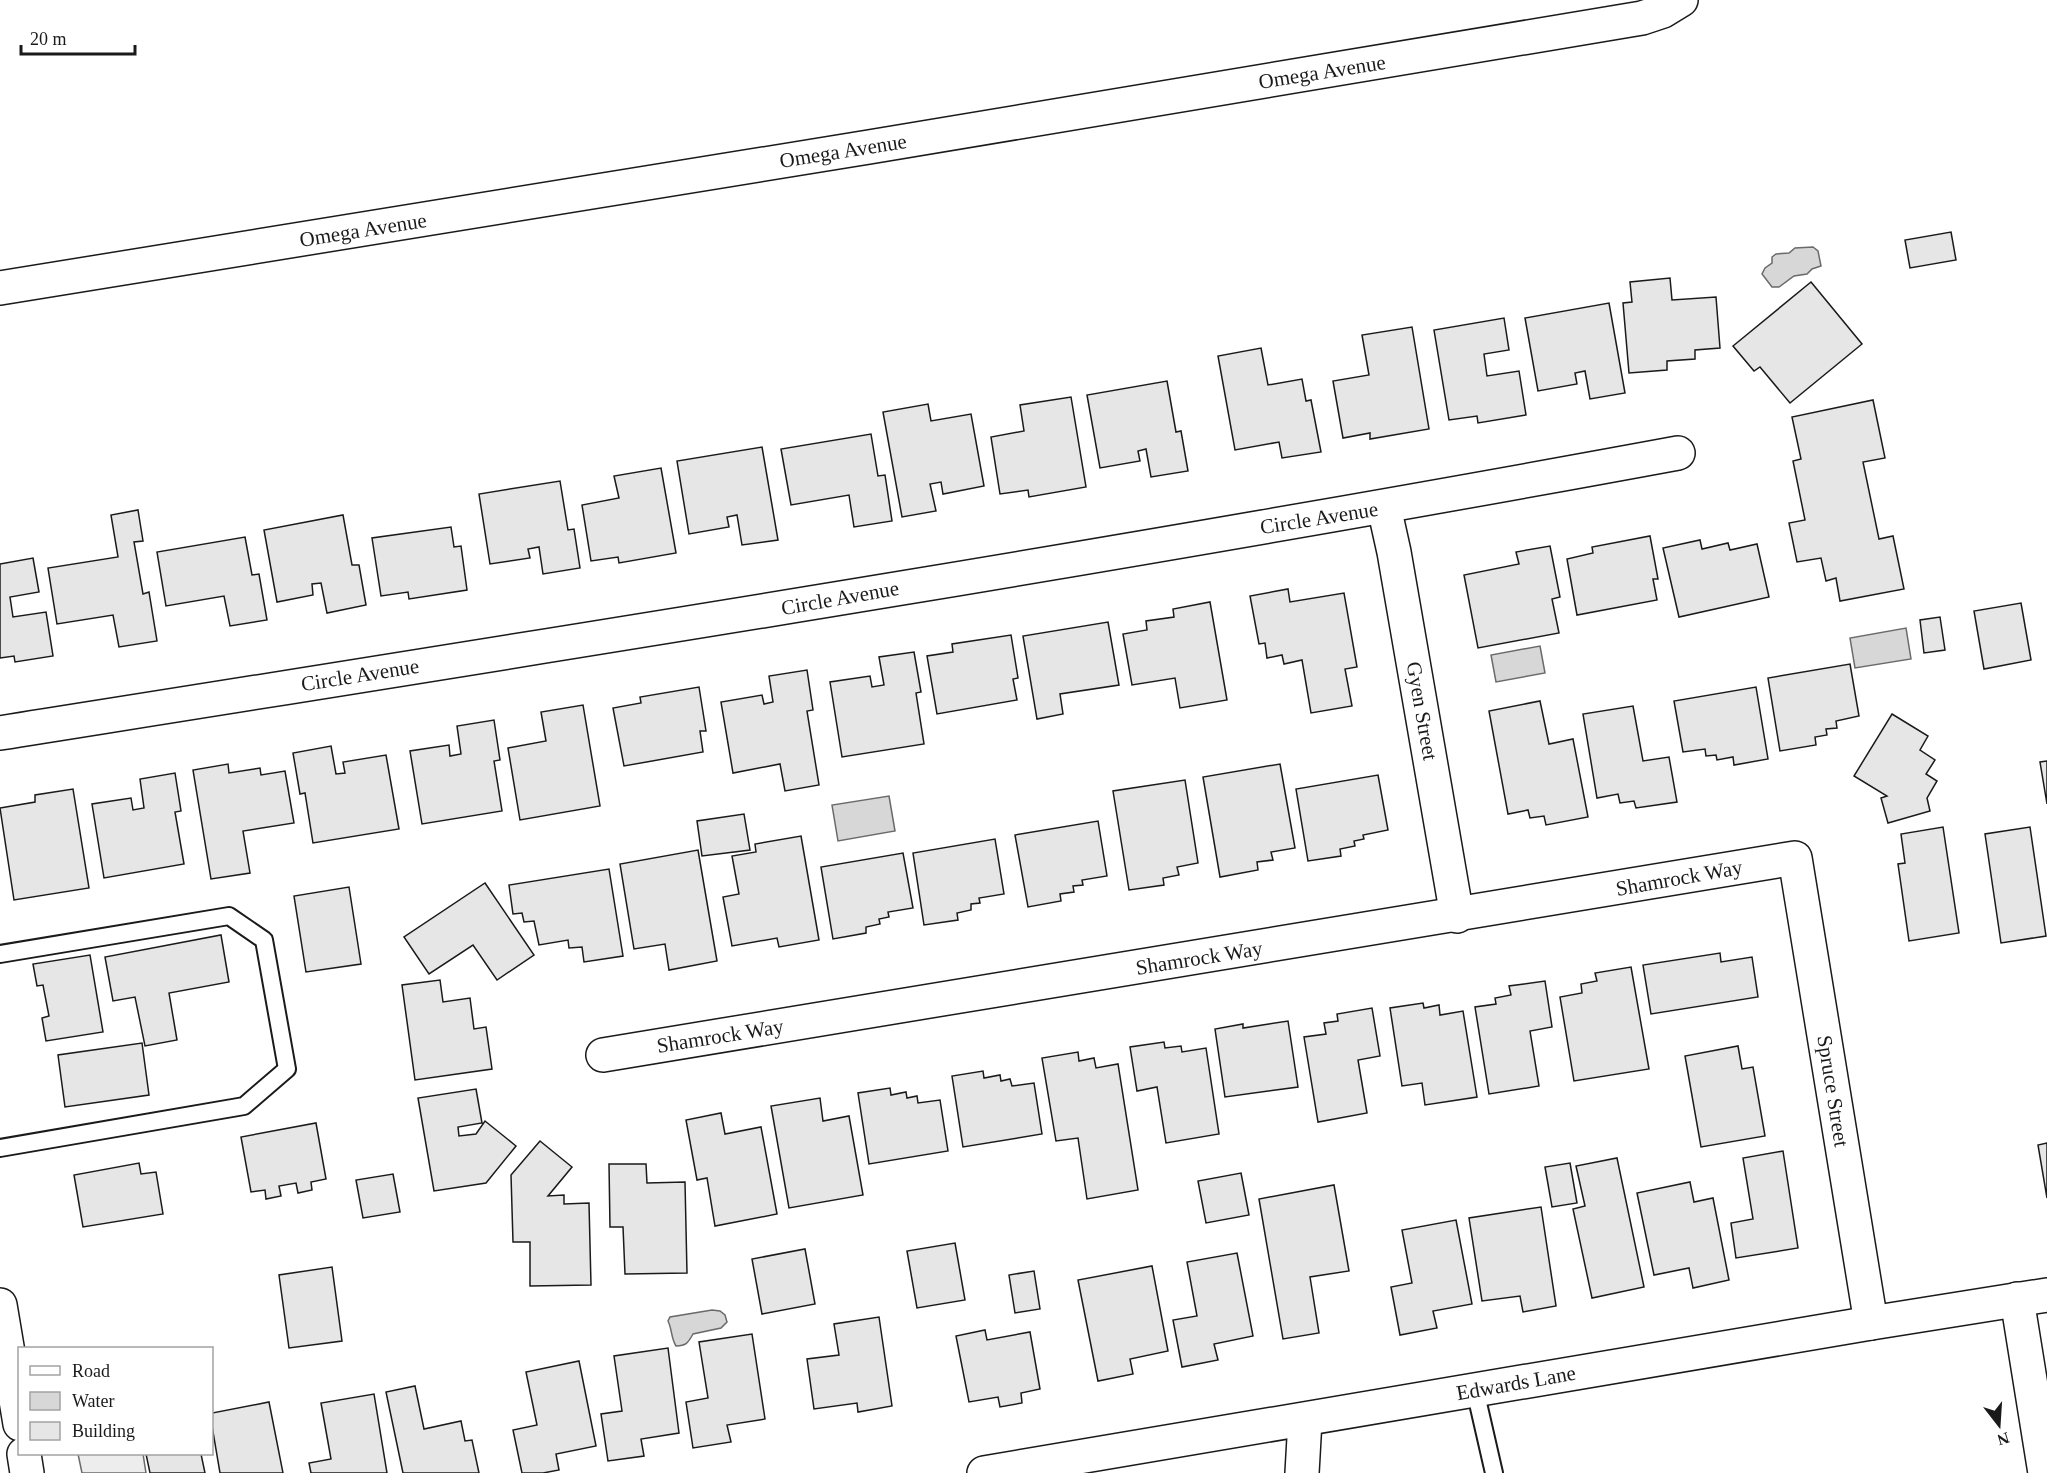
<svg xmlns="http://www.w3.org/2000/svg" width="2047" height="1473" viewBox="0 0 2047 1473" font-family="'Times New Roman',serif">
<rect width="100%" height="100%" fill="#fff"/>
<polygon fill="#ededed" stroke="#6a6a6a" stroke-width="1.5" points="78,1454 143,1454 146,1473 82,1473"/>
<g fill="#d7d7d7" stroke="#6a6a6a" stroke-width="1.5">
<polygon points="1813,247 1818,251 1821,266 1812,269 1807,274 1794,276 1779,287 1772,287 1762,274 1765,268 1772,263 1772,257 1776,254 1789,253 1795,248"/>
<polygon points="1906,628 1911,659 1855,668 1850,638"/>
<polygon points="1540,646 1545,673 1496,682 1491,655"/>
<polygon points="889,796 895,831 838,841 832,805"/>
<path d="M712,1310l8,1 5,4 2,7 -6,6 -28,6c-5,9 -7,12 -17,12 -5,-8 -4,-17 -8,-25l2,-4z"/>
</g>
<g fill="#e6e6e6" stroke="#1a1a1a" stroke-width="1.5">
<polygon points="1951,232 1956,260 1910,268 1905,240"/>
<polygon points="1670,278 1672,300 1716,297 1720,348 1695,350 1695,359 1667,361 1667,370 1629,373 1623,303 1632,302 1630,282"/>
<polygon points="1811,282 1862,344 1790,403 1760,367 1754,371 1733,346"/>
<polygon points="1609,303 1625,393 1590,399 1585,371 1575,373 1577,384 1538,391 1525,318"/>
<polygon points="1504,318 1509,350 1484,354 1487,376 1519,371 1526,415 1478,423 1477,416 1449,420 1434,330"/>
<polygon points="1412,327 1429,429 1370,439 1370,433 1343,438 1333,381 1369,375 1362,335"/>
<polygon points="1261,348 1268,385 1302,379 1306,401 1311,400 1321,452 1282,458 1279,442 1235,450 1218,356"/>
<polygon points="1167,381 1176,432 1181,431 1188,471 1151,477 1146,449 1138,451 1140,461 1100,468 1087,395"/>
<polygon points="1071,397 1086,487 1029,497 1028,490 1000,494 991,437 1024,431 1020,405"/>
<polygon points="1873,400 1885,458 1863,462 1879,539 1893,536 1904,589 1840,601 1836,578 1826,581 1821,558 1797,562 1789,523 1805,520 1793,461 1801,459 1792,417"/>
<polygon points="928,404 931,421 971,414 984,486 943,494 941,482 930,484 936,511 902,517 883,412"/>
<polygon points="871,434 878,476 885,475 892,521 854,527 849,495 791,505 781,449"/>
<polygon points="762,447 778,540 742,545 737,515 727,517 729,527 689,534 677,461"/>
<polygon points="661,468 676,553 619,563 618,557 591,561 582,505 619,498 614,476"/>
<polygon points="560,481 568,530 574,529 580,568 543,574 539,547 528,549 530,558 490,564 479,494"/>
<polygon points="138,510 143,541 134,542 143,594 149,592 157,641 119,647 113,615 57,624 48,568 118,557 111,515"/>
<polygon points="343,515 352,565 359,565 366,605 327,613 321,583 312,584 313,595 277,602 264,530"/>
<polygon points="451,527 454,547 461,546 467,590 409,599 408,592 381,596 372,538"/>
<polygon points="1650,536 1658,579 1653,579 1657,600 1577,615 1567,559 1593,553 1592,547"/>
<polygon points="245,537 252,575 259,574 267,620 230,626 224,596 166,606 157,552"/>
<polygon points="1700,540 1702,549 1728,543 1730,550 1757,544 1769,597 1679,617 1663,548"/>
<polygon points="1550,546 1560,597 1552,599 1559,633 1478,648 1464,575 1519,564 1516,552"/>
<polygon points="33,558 39,592 10,597 13,617 46,612 53,656 15,662 14,656 0,658 0,564"/>
<polygon points="1288,589 1290,602 1344,593 1357,667 1345,669 1352,706 1311,713 1302,660 1284,664 1282,655 1267,658 1265,643 1259,644 1250,596"/>
<polygon points="1210,602 1227,700 1180,708 1175,678 1132,685 1123,634 1147,630 1146,621 1174,617 1173,609"/>
<polygon points="2021,603 2031,660 1984,669 1974,611"/>
<polygon points="1940,617 1945,650 1924,653 1920,620"/>
<polygon points="1108,622 1119,685 1060,694 1063,714 1037,719 1023,636"/>
<polygon points="1011,635 1018,678 1013,679 1017,700 937,714 927,656 953,652 952,644"/>
<polygon points="914,652 921,692 916,693 924,744 842,757 830,682 870,676 872,687 884,685 879,657"/>
<polygon points="1850,664 1859,716 1836,721 1837,728 1826,729 1827,735 1815,737 1816,745 1780,751 1768,678"/>
<polygon points="807,670 813,710 807,711 819,785 785,791 780,764 733,773 721,702 762,695 764,704 773,702 769,676"/>
<polygon points="699,687 706,731 700,731 703,752 624,766 613,708 641,703 640,697"/>
<polygon points="1756,687 1768,759 1734,765 1733,757 1717,760 1716,755 1706,756 1705,749 1683,752 1674,701"/>
<polygon points="1540,701 1549,744 1573,739 1588,817 1546,825 1544,816 1530,818 1528,810 1508,814 1489,711"/>
<polygon points="583,705 600,806 520,820 508,748 546,741 541,712"/>
<polygon points="1633,706 1643,761 1669,757 1677,802 1636,808 1634,801 1620,803 1618,794 1597,798 1583,714"/>
<polygon points="1892,714 1928,736 1920,750 1935,760 1926,774 1937,781 1927,798 1930,811 1888,823 1881,798 1887,796 1854,776"/>
<polygon points="494,720 500,760 494,761 502,811 422,824 410,751 449,745 450,756 461,754 457,726"/>
<polygon points="331,746 336,774 345,773 343,762 386,755 399,829 313,843 305,793 300,794 293,753"/>
<polygon points="2047,761 2047,804 2040,762"/>
<polygon points="228,764 229,773 260,768 261,775 285,771 294,823 243,831 250,873 211,879 193,770"/>
<polygon points="1280,764 1295,848 1271,852 1273,860 1257,862 1258,870 1220,877 1203,777"/>
<polygon points="175,773 181,811 175,812 184,864 104,878 92,804 131,798 133,810 144,808 140,779"/>
<polygon points="1378,775 1388,830 1363,835 1364,839 1354,841 1355,846 1340,849 1341,856 1308,861 1296,789"/>
<polygon points="1185,780 1198,863 1177,867 1179,875 1163,878 1164,885 1129,890 1113,791"/>
<polygon points="73,789 89,888 14,900 0,808 35,802 35,795"/>
<polygon points="744,814 750,850 702,856 697,821"/>
<polygon points="1098,821 1107,876 1082,880 1083,885 1073,886 1074,892 1060,894 1061,901 1028,907 1015,835"/>
<polygon points="1943,827 1959,933 1909,941 1898,864 1905,863 1901,834"/>
<polygon points="2030,827 2046,936 2001,943 1985,834"/>
<polygon points="801,836 819,940 779,947 777,938 732,946 723,897 739,894 732,856 756,852 755,844"/>
<polygon points="995,839 1004,894 979,898 980,903 971,904 971,910 957,913 958,920 924,925 913,853"/>
<polygon points="698,850 717,961 669,970 665,944 634,949 620,864"/>
<polygon points="903,853 913,908 888,912 889,917 879,919 880,924 866,927 866,933 833,939 821,867"/>
<polygon points="609,869 623,956 584,962 582,947 569,948 568,940 539,945 534,921 524,922 522,913 513,914 509,885"/>
<polygon points="485,883 534,955 497,980 473,945 429,974 404,937"/>
<polygon points="349,887 361,964 306,972 294,896"/>
<polygon points="221,935 229,982 169,993 177,1040 145,1046 135,997 113,1001 105,957"/>
<polygon points="1720,953 1721,962 1752,957 1758,997 1651,1014 1643,965"/>
<polygon points="90,955 103,1032 46,1041 42,1018 49,1016 43,985 37,986 33,964"/>
<polygon points="1631,967 1649,1069 1574,1081 1560,997 1582,993 1581,984 1597,981 1595,973"/>
<polygon points="440,980 443,1002 470,998 474,1029 486,1027 492,1069 415,1080 402,985"/>
<polygon points="1545,981 1552,1027 1530,1031 1539,1086 1489,1094 1475,1007 1496,1004 1495,998 1511,995 1509,986"/>
<polygon points="1423,1003 1424,1008 1439,1005 1440,1015 1463,1011 1477,1097 1425,1105 1422,1083 1402,1086 1390,1008"/>
<polygon points="1372,1008 1380,1056 1358,1060 1367,1113 1318,1122 1304,1037 1326,1034 1324,1023 1338,1021 1337,1014"/>
<polygon points="1288,1021 1298,1087 1225,1097 1215,1029 1243,1024 1243,1028"/>
<polygon points="1164,1042 1165,1048 1181,1046 1182,1052 1206,1048 1219,1134 1166,1143 1157,1087 1137,1091 1130,1047"/>
<polygon points="142,1043 149,1095 65,1107 58,1055"/>
<polygon points="1738,1046 1742,1069 1753,1067 1765,1136 1701,1147 1685,1056"/>
<polygon points="1078,1052 1079,1061 1094,1058 1096,1068 1118,1064 1138,1190 1087,1199 1078,1138 1056,1141 1042,1058"/>
<polygon points="983,1071 984,1078 1000,1075 1001,1081 1010,1079 1012,1086 1034,1083 1042,1134 963,1147 952,1076"/>
<polygon points="890,1088 891,1095 906,1092 907,1098 917,1096 918,1103 940,1100 948,1151 869,1164 858,1093"/>
<polygon points="476,1089 482,1123 458,1127 459,1136 476,1134 485,1121 516,1146 486,1183 434,1191 418,1098"/>
<polygon points="820,1098 823,1121 849,1116 863,1195 789,1208 771,1106"/>
<polygon points="721,1113 725,1134 761,1127 777,1214 715,1226 707,1178 697,1180 686,1120"/>
<polygon points="316,1123 326,1179 311,1182 312,1190 298,1193 296,1183 279,1186 281,1196 266,1199 265,1190 251,1192 241,1137"/>
<polygon points="540,1141 572,1167 548,1196 564,1195 564,1204 589,1203 591,1285 530,1286 530,1242 513,1242 511,1175"/>
<polygon points="2047,1143 2047,1198 2038,1145"/>
<polygon points="1783,1151 1798,1248 1736,1258 1731,1223 1753,1219 1743,1158"/>
<polygon points="1617,1158 1644,1287 1592,1298 1573,1209 1585,1206 1576,1166"/>
<polygon points="139,1163 141,1174 156,1172 163,1214 83,1227 74,1175"/>
<polygon points="1570,1163 1577,1203 1552,1207 1545,1167"/>
<polygon points="609,1164 646,1164 647,1183 685,1182 687,1273 625,1274 623,1227 610,1227"/>
<polygon points="1241,1173 1249,1215 1206,1223 1198,1181"/>
<polygon points="393,1174 400,1212 363,1218 356,1180"/>
<polygon points="1690,1182 1694,1202 1713,1198 1729,1280 1693,1288 1689,1268 1654,1275 1637,1193"/>
<polygon points="1334,1185 1349,1271 1310,1277 1319,1333 1283,1339 1259,1199"/>
<polygon points="1541,1207 1556,1306 1523,1312 1520,1296 1482,1301 1469,1218"/>
<polygon points="1456,1220 1472,1304 1433,1311 1437,1328 1400,1335 1391,1287 1412,1283 1402,1230"/>
<polygon points="955,1243 965,1300 917,1308 907,1251"/>
<polygon points="805,1249 815,1304 762,1314 752,1259"/>
<polygon points="1237,1253 1253,1336 1214,1344 1218,1360 1182,1367 1173,1320 1197,1316 1187,1262"/>
<polygon points="1152,1266 1168,1351 1130,1359 1133,1374 1098,1381 1078,1280"/>
<polygon points="332,1267 342,1341 289,1348 279,1275"/>
<polygon points="1034,1271 1040,1309 1015,1313 1009,1275"/>
<polygon points="879,1317 892,1406 858,1412 857,1403 814,1409 807,1359 839,1355 834,1324"/>
<polygon points="985,1330 987,1340 1030,1332 1040,1389 1021,1393 1022,1403 1000,1407 998,1397 969,1402 956,1336"/>
<polygon points="752,1334 765,1419 727,1425 731,1442 693,1448 686,1402 708,1398 699,1342"/>
<polygon points="668,1348 679,1433 641,1439 644,1456 608,1461 601,1414 622,1411 614,1356"/>
<polygon points="579,1361 596,1446 556,1454 559,1470 543,1473 522,1473 513,1430 537,1425 526,1372"/>
<polygon points="415,1386 424,1429 461,1421 465,1441 472,1440 479,1473 403,1473 386,1392"/>
<polygon points="374,1394 387,1473 311,1473 309,1463 331,1459 321,1403"/>
<polygon points="269,1402 283,1473 220,1473 212,1426 212,1413"/>
<polygon points="146,1454 201,1454 205,1473 150,1473"/>
</g>
<g fill="none" stroke-linecap="round" stroke-linejoin="round">
<defs>
<g id="service">
<polyline points="0,954 229,916 264,940 287,1069 244,1106 0,1148"/>
<polyline points="1475,1390 1494,1473"/>
</g>
<g id="minor">
<polyline points="0,288 869,147 1642,18 1663,11 1681,0"/>
<polyline points="1384,507 1394,552 1457,916"/>
<path d="M0,733c560,-89 1120,-177 1678,-280"/>
<polyline points="603,1055 1795,858 1871,1323"/>
<polyline points="2017,1299 2045,1473"/>
<polyline points="984,1473 1871,1323 2047,1295"/>
<polyline points="1302,1473 1305,1420"/>
</g>
<g id="tertiary">
<polyline points="0,1305 20,1424"/>
<polyline points="24,1454 27,1473"/>
</g>
</defs>
<use href="#service" stroke="#1a1a1a" stroke-width="20"/>
<use href="#minor" stroke="#1a1a1a" stroke-width="36"/>
<use href="#tertiary" stroke="#1a1a1a" stroke-width="36"/>
<use href="#service" stroke="#fff" stroke-width="16"/>
<use href="#minor" stroke="#fff" stroke-width="33"/>
<use href="#tertiary" stroke="#fff" stroke-width="33"/>
</g>
<g text-anchor="middle" dominant-baseline="central" stroke-width="4.5" stroke-linejoin="round" paint-order="stroke">
<g font-size="21" fill="#1a1a1a" stroke="#fff">
<text transform="translate(1322 72) rotate(-9)">Omega Avenue</text>
<text transform="translate(843 151) rotate(-9)">Omega Avenue</text>
<text transform="translate(363 230) rotate(-9)">Omega Avenue</text>
<text transform="translate(1319 518) rotate(-9)">Circle Avenue</text>
<text transform="translate(840 598) rotate(-10)">Circle Avenue</text>
<text transform="translate(360 675) rotate(-9)">Circle Avenue</text>
<text transform="translate(1422 711) rotate(80)">Gyen Street</text>
<text transform="translate(1679 878) rotate(-10)">Shamrock Way</text>
<text transform="translate(1199 958) rotate(-9)">Shamrock Way</text>
<text transform="translate(720 1036) rotate(-9)">Shamrock Way</text>
<text transform="translate(1833 1091) rotate(81)">Spruce Street</text>
<text transform="translate(1516 1383) rotate(-10)">Edwards Lane</text>
</g>
</g>
<rect x="18" y="1347" width="195" height="108" fill="#ffffff" stroke="#a3a3a3" stroke-width="1.5"/>
<rect x="30" y="1366" width="30" height="9" fill="#ffffff" stroke="#a3a3a3" stroke-width="1.5"/>
<text x="72" y="1377" font-size="18" fill="#1a1a1a">Road</text>
<rect x="30" y="1392" width="30" height="18" fill="#d7d7d7" stroke="#a3a3a3" stroke-width="1.5"/>
<text x="72" y="1407" font-size="18" fill="#1a1a1a">Water</text>
<rect x="30" y="1422" width="30" height="18" fill="#e6e6e6" stroke="#a3a3a3" stroke-width="1.5"/>
<text x="72" y="1437" font-size="18" fill="#1a1a1a">Building</text>
<g transform="translate(1999 1425) rotate(163)" stroke="#ffffff" stroke-width="4.5" paint-order="stroke">
<path d="M0-4.5L10 22L0 15L-10 22Z" fill="#1a1a1a"/>
<text y="-9" font-size="16" font-weight="bold" text-anchor="middle" fill="#1a1a1a">N</text>
</g>
<path d="M21 45v9h114v-9" fill="none" stroke="#1a1a1a" stroke-width="3"/>
<text x="30" y="45" font-size="18" fill="#1a1a1a" stroke="#ffffff" stroke-width="4.5" paint-order="stroke">20 m</text>
</svg>
